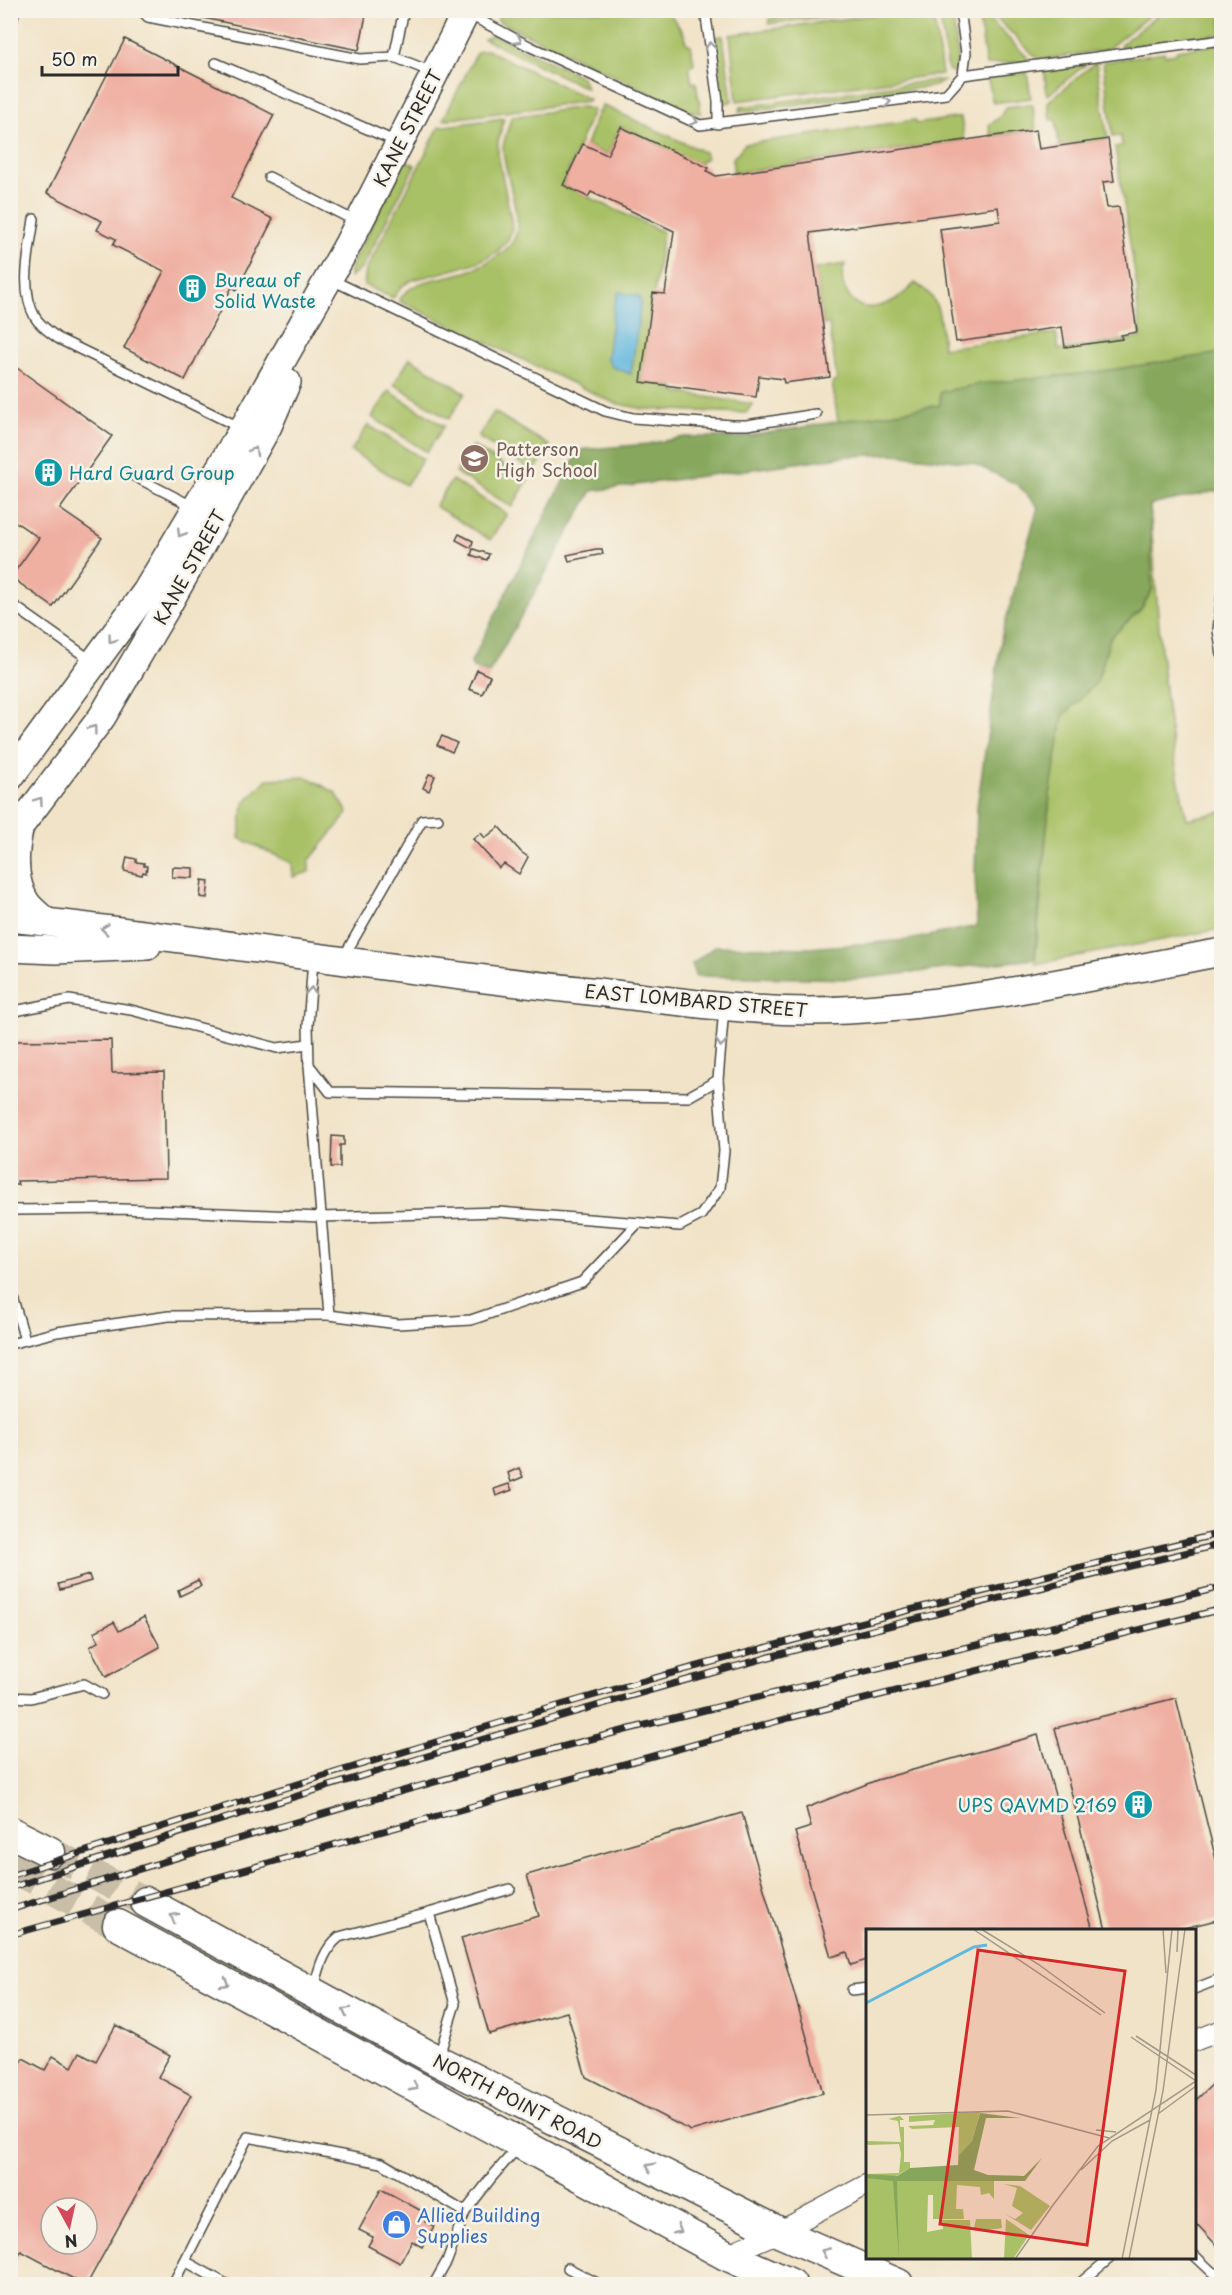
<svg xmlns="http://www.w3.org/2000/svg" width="1232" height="2295" viewBox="0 0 1232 2295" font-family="'Playpen Sans',sans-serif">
<rect width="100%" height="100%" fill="#f7f3e8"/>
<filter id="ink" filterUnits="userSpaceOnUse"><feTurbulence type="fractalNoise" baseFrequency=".0167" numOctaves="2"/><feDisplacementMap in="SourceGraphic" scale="12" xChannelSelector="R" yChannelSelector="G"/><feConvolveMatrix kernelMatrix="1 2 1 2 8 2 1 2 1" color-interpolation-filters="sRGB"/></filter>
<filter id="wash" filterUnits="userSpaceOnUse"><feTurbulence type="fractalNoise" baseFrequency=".008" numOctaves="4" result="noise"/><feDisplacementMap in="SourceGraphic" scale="24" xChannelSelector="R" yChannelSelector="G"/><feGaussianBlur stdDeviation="1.35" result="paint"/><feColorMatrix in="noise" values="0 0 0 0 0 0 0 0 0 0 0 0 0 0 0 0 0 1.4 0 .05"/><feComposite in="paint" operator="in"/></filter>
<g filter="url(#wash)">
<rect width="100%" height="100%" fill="#f1e3c7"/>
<g fill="#a9c166" stroke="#6a7648" stroke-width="1.5">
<polygon points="907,10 933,11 942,74 737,101 730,35"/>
<polygon points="499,11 668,11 684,34 686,43 691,45 694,64 689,67 692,83 696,82 701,113 691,112 498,21"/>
<polygon points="775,11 788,11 789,16 833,11 868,11 769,24 769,19 776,18"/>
<polygon points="939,11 952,11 958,57 954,73 948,70"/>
<polygon points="978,11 981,11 1028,58 1028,61 986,65"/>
<polygon points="989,11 1155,11 1106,50 1039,60"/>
<polygon points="1163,11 1221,11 1221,34 1121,47 1120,45"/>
<polygon points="493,35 582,77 586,88 484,39"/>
<polygon points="723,36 732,101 724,104 715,37"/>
<path d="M1221,44v310l-132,19 -110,11 -39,8 1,13 -103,17 -5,-34v-6l4,-1 -8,-57 -6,1 -8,-56 30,-5c-4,10 -4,18 1,27 14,32 54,10 69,-8 29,17 24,36 28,65l113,-15 3,17 82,-12 -5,-43 2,-1 -23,-147 7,-1 -1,-10 -8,1 -10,-75 61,-10 1,3 11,-2 1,-3z"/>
<polygon points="487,50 589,99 588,101 443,120 477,52"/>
<polygon points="1096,62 1108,139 1059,146 1056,119 1050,120 1048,102"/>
<polygon points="1086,64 1048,95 1047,94 1044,69"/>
<polygon points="1027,72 1031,98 993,103 988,80 990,76"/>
<polygon points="936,80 944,81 935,86 739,112 741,107"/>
<polygon points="1030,104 1033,106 1036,130 991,136 989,125 1000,117 1006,107"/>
<polygon points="602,105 704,152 707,158 701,161 701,165 621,127 607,155 586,145 598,112 600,113"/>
<path d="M583,107l10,3 -30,75 100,47 -22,150 33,4v6l79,12 -7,9 -102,-4 -30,-6 -215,-102c16,-27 52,-20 77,-33 55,-27 43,-40 32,-93 -2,-8 -5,-18 -5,-27 1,-10 6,-21 8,-31z"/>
<polygon points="961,117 964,140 733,173 733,158 745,144 915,120 916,124"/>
<path d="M504,118l-6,24v12l14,71c-1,40 -74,46 -102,56l-8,5 -9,12 -29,-13 2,-15 73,-143z"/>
<polygon points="405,160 415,165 362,268 350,277 350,268"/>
<polygon points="410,358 465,393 449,419 394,384"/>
<polygon points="389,391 444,426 427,452 372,417"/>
<polygon points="494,412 550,446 534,472 478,437"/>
<polygon points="368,425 423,459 406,485 351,451"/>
<polygon points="472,446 528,480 512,507 456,473"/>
<polygon points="452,480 507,514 490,540 435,506"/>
<path d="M1150,505c8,105 12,211 37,314l34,-7v117l-186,35 15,-169 13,-79 34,-34 13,-44 31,-29 11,-19z"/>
<polygon points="307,777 336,793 348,813 309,861 309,872 293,877 292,863 239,838 244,803 267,779"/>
</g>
<polygon fill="#86a75b" stroke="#586943" stroke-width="1.5" points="1214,354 1221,354 1221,490 1150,505 1152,590 1141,609 1110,638 1097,682 1063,716 1050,795 1034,959 856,979 695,976 692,964 715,946 809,948 908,940 977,926 975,873 977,807 1002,634 1038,507 1018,485 973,463 894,454 848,456 592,491 489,673 473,668 471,662 579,450 648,444 684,437 742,437 940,405 940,392 979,384 1090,373"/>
<polygon fill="#62b7de" stroke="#467184" stroke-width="1.5" points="619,292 638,296 641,301 631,374 612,367 607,359 614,305"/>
<g id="blocks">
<g fill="#efafa1" fill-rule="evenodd">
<polygon points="164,10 367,10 359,50"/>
<polygon points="125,39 274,115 231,198 273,219 237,290 232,287 185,380 124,348 164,271 113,245 116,239 97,230 102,221 47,193"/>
<polygon points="621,127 709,168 707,171 716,176 1036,130 1039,149 1108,139 1114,181 1103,182 1107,208 1119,207 1137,332 1121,335 1122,339 1065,347 1062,327 956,342 940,229 1000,221 998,207 810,233 830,377 784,383 783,379 759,376 756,397 641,382 653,293 665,294 674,231 591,192 588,197 563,185 583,144 607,155"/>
<polygon points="10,363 112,436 60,509 102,538 53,607 11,577 39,538 10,518"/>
<polygon points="459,534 473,541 471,548 456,540"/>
<polygon points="473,549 489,554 487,560 471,555"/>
<polygon points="596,549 602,549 603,554 569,561 567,555"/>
<polygon points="477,670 490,676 482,694 469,689"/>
<polygon points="442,736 457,743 452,752 437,745"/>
<polygon points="429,774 435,776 429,791 423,788"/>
<polygon points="499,827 521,852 528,857 519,874 504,864 499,868 473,839 481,833 485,838"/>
<polygon points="127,857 136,859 136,862 144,863 144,866 147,866 146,873 143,872 142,875 124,871"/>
<polygon points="173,867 193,868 193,878 172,877"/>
<polygon points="202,880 209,881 207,898 200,897"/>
<polygon points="111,1040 112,1073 164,1072 166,1178 17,1181 18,1185 10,1185 10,1041"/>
<polygon points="332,1136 344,1137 344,1145 340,1145 340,1167 331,1167"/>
<polygon points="519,1468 523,1477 511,1482 508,1473"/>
<polygon points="509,1484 512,1490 496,1496 494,1489"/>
<polygon points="89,1575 91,1581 60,1590 58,1584"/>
<polygon points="198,1580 201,1586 180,1596 178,1590"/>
<polygon points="144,1617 160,1647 106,1677 90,1647 99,1641 94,1632 114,1622 119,1631"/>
<polygon points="1176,1698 1221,1880 1221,1919 1176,1930 1106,1930 1055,1728"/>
<polygon points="1038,1735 1093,1930 867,1930 867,1960 851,1965 847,1952 831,1957 795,1832 811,1827 806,1808 877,1780"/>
<polygon points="742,1813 823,2093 691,2131 586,2077 567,2012 489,2034 461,1938 539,1916 527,1875"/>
<path d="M116,2025l54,30 -12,22 33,18 -104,189h-4l-62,-33 -11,20v-190l13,-23 22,12 8,-14 19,11 8,-15 16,9zM51,2208h36v36h-36z"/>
<polygon points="1221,2076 1221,2250 1194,2221 1194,2102"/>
<polygon points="381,2189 429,2215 425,2222 434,2226 422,2247 412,2241 400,2263 368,2246 373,2237 359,2230"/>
</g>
</g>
</g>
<g filter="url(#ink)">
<use href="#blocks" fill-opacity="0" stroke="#494742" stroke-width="1.5"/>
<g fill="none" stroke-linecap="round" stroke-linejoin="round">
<g stroke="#c9bea8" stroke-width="30" stroke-dasharray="30 15" stroke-linecap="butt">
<polyline points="50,1852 146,1902"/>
<polyline points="10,1866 118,1925"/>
</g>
<defs>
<g id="service">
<polyline points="141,10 148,17 360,59 394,57 432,72"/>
<polyline points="705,10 718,101 718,124"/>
<polyline points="468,14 531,47 700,125 946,94 963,75 966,53 960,10"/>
<polyline points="394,57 404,10"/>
<polyline points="216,63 397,142"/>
<polyline points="963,75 1222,40"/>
<polyline points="269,177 357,222"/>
<path d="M34,219c-4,30 -15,69 1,98 5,9 16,16 24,22l182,89"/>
<polyline points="332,280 605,411 633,418 732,425 747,425 816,414"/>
<polyline points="130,474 194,507"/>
<polyline points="1222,595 1218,630 1222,655"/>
<polyline points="10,603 92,661"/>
<polyline points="343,958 422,820 438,819"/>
<polyline points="313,960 308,1026 309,1065 330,1092 688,1097 718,1080"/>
<polyline points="10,1012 69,1000 131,1010 277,1048 308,1044"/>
<polyline points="309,1065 329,1315 398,1324 471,1320 582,1282 638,1223"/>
<polyline points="10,1210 122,1209 321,1217 499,1212 680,1226 701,1215 720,1188 724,1151 718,1080 724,1008"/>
<polyline points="10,1289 25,1340"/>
<polyline points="10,1344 57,1332 169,1316 329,1315"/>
<polyline points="10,1697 31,1698 84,1684 102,1694"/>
<polyline points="429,1913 510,1889"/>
<path d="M314,1988c5,-19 9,-38 25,-51l90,-24 26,91 -16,52"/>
<polyline points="1194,1989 1222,1978"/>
<polyline points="852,1990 868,1988"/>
<polyline points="1194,2255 1212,2272 1222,2276"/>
<polyline points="185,2261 226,2284"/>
<polyline points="568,2268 599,2284"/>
<polyline points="173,2284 248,2137 382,2163 465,2212 491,2178 519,2146"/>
<polyline points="434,2284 447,2261 465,2212"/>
<polyline points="1079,2284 1110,2258"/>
</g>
<g id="minor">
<polyline points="1194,2041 1222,2030"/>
<polyline points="726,2255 779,2232 868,2184"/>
</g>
<g id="secondary">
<polyline points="10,777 146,592 243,429 347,246 467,10"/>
<path d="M20,826c-6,25 -8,52 5,75 4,7 13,14 20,20"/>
<polyline points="10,836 20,826 102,717 166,608 268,426 287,382"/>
<path d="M10,918c194,21 386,53 579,73 72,8 147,20 220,20 137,-1 278,-34 413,-59"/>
<polyline points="10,948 55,950 147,946"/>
</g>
<g id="primary">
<polyline points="10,1832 50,1852"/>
<polyline points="146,1902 438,2061 779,2232 898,2284"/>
<polyline points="118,1925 726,2255 791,2284"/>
</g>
</defs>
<use href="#service" stroke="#494742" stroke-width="12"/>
<use href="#minor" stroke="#494742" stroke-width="22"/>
<use href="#secondary" stroke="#494742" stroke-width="30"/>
<use href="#primary" stroke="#494742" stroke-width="33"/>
<use href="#service" stroke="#fff" stroke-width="9"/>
<use href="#minor" stroke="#fff" stroke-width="20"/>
<use href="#secondary" stroke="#fff" stroke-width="27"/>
<use href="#primary" stroke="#fff" stroke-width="30"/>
<defs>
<g id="rail">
<polyline points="10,42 17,10"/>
<path d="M10,1876c189,-62 378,-121 568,-176 213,-62 428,-115 644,-167"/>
<path d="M10,1888c253,-83 507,-162 763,-232 149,-40 299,-76 449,-112"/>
<path d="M10,1910c192,-62 386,-119 581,-171 209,-55 420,-101 631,-152"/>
<polyline points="10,1935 789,1718 1222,1609"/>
</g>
</defs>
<use href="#rail" stroke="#2b2b2b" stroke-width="7"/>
<use href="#rail" stroke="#f7f3e8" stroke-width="4.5" stroke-dasharray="14" stroke-linecap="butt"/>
</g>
<defs><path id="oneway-chevron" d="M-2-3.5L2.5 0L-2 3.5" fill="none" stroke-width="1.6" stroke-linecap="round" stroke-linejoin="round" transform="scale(1.5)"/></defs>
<g stroke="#a0a0a0">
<use href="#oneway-chevron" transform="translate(518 40) rotate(28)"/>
<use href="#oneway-chevron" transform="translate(710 46) rotate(-98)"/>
<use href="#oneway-chevron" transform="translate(887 102) rotate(-8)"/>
<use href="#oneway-chevron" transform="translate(694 121) rotate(19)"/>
<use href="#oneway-chevron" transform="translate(254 451) rotate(-61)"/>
<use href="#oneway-chevron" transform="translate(181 533) rotate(121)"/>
<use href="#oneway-chevron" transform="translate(112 639) rotate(126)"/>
<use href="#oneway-chevron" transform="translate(93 729) rotate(-53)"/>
<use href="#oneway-chevron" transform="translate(39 801) rotate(-54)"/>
<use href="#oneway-chevron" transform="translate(105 929) rotate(-173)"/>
<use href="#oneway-chevron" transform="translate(311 991) rotate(-86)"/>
<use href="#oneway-chevron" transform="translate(721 1043) rotate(95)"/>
<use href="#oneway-chevron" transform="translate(174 1917) rotate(-151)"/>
<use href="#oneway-chevron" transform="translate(225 1983) rotate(29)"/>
<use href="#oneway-chevron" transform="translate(346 2011) rotate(-151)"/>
<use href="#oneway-chevron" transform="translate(414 2087) rotate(28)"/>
<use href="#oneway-chevron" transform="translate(650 2167) rotate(-153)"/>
<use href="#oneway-chevron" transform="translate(678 2230) rotate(28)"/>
<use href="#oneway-chevron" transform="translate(825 2252) rotate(-156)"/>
</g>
</g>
<defs>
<symbol id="building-disc" viewBox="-11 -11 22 22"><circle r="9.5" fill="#0f9aa8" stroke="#f7f3e8"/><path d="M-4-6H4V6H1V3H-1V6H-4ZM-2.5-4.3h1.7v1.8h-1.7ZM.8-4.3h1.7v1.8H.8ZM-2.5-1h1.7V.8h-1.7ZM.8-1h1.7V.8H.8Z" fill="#fff"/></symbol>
<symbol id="school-disc" viewBox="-11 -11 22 22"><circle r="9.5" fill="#8d6e63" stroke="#f7f3e8"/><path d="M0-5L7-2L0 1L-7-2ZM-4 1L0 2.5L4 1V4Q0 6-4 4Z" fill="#fff"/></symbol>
<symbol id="shop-disc" viewBox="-11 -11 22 22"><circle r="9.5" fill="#3f7fe0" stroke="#f7f3e8"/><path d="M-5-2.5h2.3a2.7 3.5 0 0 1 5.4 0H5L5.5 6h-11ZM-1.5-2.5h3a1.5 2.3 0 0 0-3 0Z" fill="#fff"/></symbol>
</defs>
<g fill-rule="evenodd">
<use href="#building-disc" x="176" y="272" width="33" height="33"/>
<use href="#school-disc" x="458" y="442" width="33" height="33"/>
<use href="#building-disc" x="32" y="456" width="33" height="33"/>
<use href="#building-disc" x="1122" y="1788" width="33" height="33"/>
<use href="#shop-disc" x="380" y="2208" width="33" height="33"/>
</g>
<g text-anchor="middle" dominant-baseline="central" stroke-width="5" stroke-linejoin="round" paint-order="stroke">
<g font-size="18" fill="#2b2b2b" stroke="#f7f3e8">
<text transform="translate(407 128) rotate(-63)">KANE STREET</text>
<text transform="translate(189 567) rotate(-61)">KANE STREET</text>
<text transform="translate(696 1000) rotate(5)">EAST LOMBARD STREET</text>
<text transform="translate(518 2101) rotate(27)">NORTH POINT ROAD</text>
</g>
<g font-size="18" fill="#0d838f" stroke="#f7f3e8" text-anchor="start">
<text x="214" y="279">Bureau of<tspan x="214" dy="21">Solid Waste</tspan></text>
<text x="69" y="472">Hard Guard Group</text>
<text x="1117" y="1804" text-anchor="end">UPS QAVMD 2169</text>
</g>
<g font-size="18" fill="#785e54" stroke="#f7f3e8" text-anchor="start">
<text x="496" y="448">Patterson<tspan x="496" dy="21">High School</tspan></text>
</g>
<g font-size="18" fill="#366cbe" stroke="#f7f3e8" text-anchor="start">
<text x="417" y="2214">Allied Building<tspan x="417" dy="21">Supplies</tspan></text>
</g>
</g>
<g transform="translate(866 1929)">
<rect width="330" height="330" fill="#f1e3c7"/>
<path d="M114,183l-8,29 -11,12 -3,12 1,-38 -47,2 -4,-3 25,-1 2,-5 -26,2v-6zM34,187l4,4h-4v7h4v35h6v6l-14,8 1,5 97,-1v19l-5,-6 -8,2 -1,-8 -23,-2 -1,24h7l1,10h-31v-24h-5l-1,37 16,-3 -1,-9h28l2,39h-106v-85l33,-1 2,-19 -2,-10 -31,1 -2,-4 35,1 -3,-21 -10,-2zM138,255l16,2 30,20 -19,24 -26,-16 10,5 8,-6 -11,-7 5,-18zM110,290h25l1,9 -20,3 -8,-3zM140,290l23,16 -16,24h-9z" fill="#a9c166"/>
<path d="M114,184l41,5h-35l-12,52 14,5 36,1 18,-18 -17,23h-128l2,78 -6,-78 -27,-3v-4l31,2 13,-8 48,-3 1,-10 13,-14z" fill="#86a75b"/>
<path fill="none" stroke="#62b7de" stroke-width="3" d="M0,74l108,-56 13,-2"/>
<path fill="none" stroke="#a29989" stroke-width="1.5" d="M107,0l128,86M115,0l57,35 67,49M297,0l3,44M311,23l1,-23M270,107l60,39M292,185l38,-28M0,186l142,-4 101,27M230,201l20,2M215,241l31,-29 38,-21M184,280l48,-63 98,-65 -65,-44M149,330l36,-51M256,330l34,-169 16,-161M263,330l34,-168 22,-162"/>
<path fill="#d62828" fill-opacity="0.15" stroke="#d62828" stroke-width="3" d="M112,21l147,21 -38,274 -147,-21z"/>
<rect width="330" height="330" fill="none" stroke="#2b2b2b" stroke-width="3"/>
</g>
<rect width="1232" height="2295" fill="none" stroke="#f7f3e8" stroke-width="36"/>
<g transform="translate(69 2226) rotate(172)"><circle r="28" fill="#f7f3e8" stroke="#a5a39c" stroke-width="1.5"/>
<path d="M0-4.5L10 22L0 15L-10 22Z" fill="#d1495b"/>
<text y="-9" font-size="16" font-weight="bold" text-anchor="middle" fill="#2b2b2b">N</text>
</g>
<path d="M42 66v9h136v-9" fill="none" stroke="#2b2b2b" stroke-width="3"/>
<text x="51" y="66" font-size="18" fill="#2b2b2b" stroke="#f7f3e8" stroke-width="4.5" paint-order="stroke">50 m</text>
</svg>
